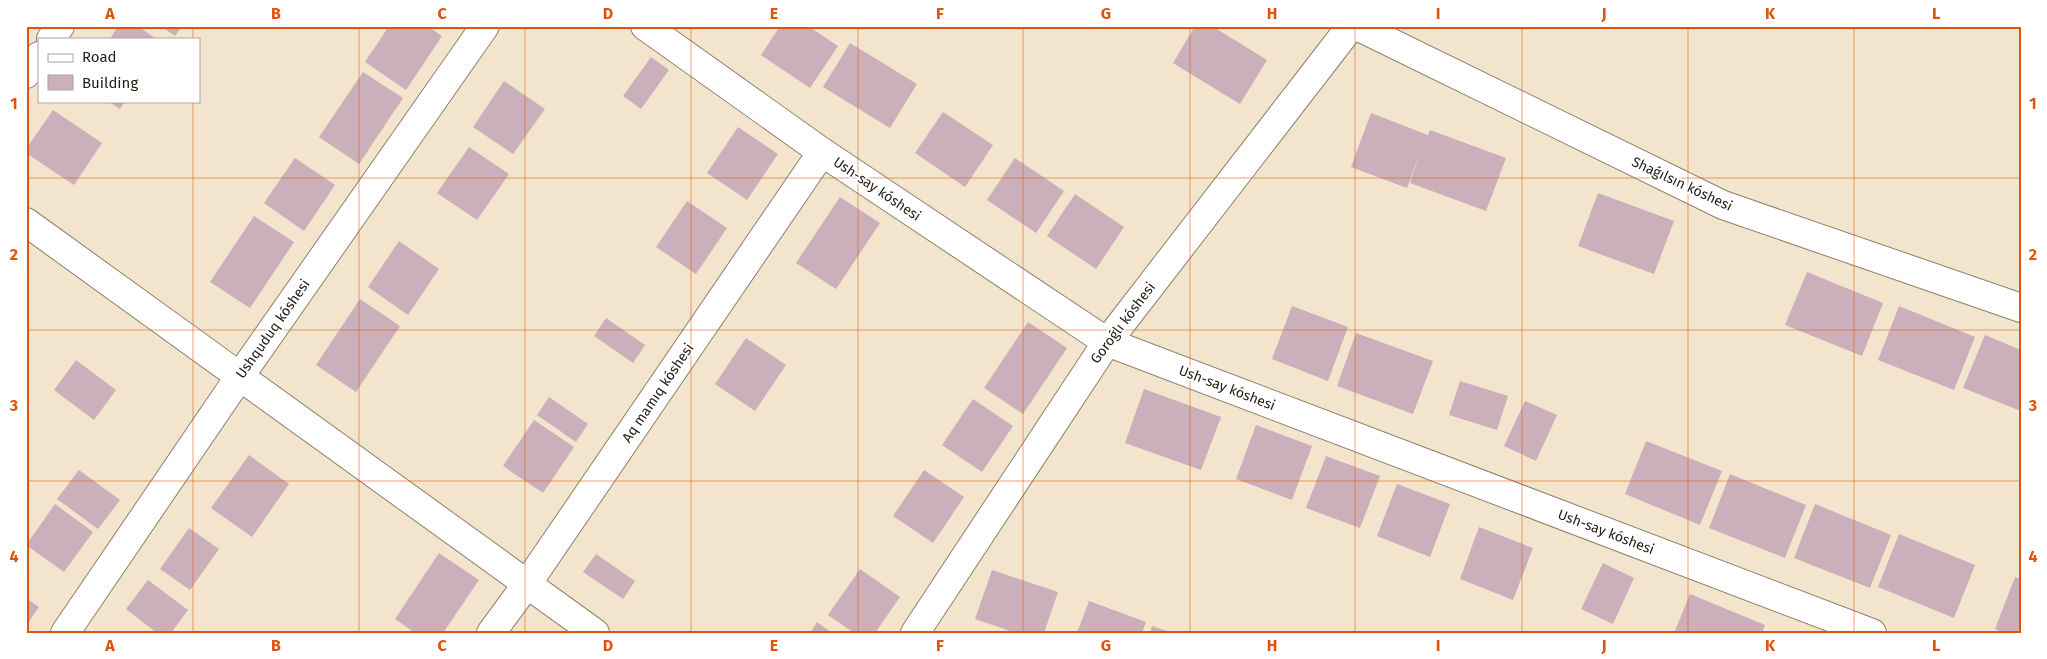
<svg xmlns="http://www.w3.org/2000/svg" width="2047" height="659" viewBox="0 0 2047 659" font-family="'Fira Sans',sans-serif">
<rect width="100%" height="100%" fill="#f3e5cd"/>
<g fill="#cbafba">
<polygon points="118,26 138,26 156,39 110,39"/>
<polygon points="161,26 182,26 175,36"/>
<polygon points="389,26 427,26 442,36 406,90 365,62"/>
<polygon points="780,26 808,26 838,46 810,88 761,55"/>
<polygon points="1195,26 1212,26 1267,60 1240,104 1173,63"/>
<polygon points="850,43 917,84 890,128 823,87"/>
<polygon points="651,57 669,70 641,109 623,96"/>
<polygon points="363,72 403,98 359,164 319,137"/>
<polygon points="504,81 545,109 513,154 473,127"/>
<polygon points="108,101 125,101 120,109"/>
<polygon points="53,110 102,143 74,185 26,153 26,149"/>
<polygon points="943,112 993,145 965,187 915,153"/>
<polygon points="1371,113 1428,135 1430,130 1506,158 1486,211 1410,183 1421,151 1407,188 1351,167"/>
<polygon points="738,127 778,154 747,200 707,173"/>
<polygon points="469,147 509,174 477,220 437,193"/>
<polygon points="295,158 335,185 304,231 264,203"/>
<polygon points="1015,158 1064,191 1036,233 987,200"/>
<polygon points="1598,193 1674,221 1654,274 1578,246"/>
<polygon points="1075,194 1124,227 1096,269 1047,236"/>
<polygon points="840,197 880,223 836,289 796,263"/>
<polygon points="687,201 727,228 696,274 656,247"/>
<polygon points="254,216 294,242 250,308 210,282"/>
<polygon points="399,241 439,269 408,315 368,287"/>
<polygon points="1807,272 1883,303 1862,356 1785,325"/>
<polygon points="360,299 400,326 356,392 316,365"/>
<polygon points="1292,306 1348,327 1328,381 1272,359"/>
<polygon points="1899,306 1975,337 1954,390 1878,360"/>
<polygon points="606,318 645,345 633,363 594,336"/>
<polygon points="1028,322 1067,348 1023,414 984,388"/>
<polygon points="1356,333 1433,361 1413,414 1337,386"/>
<polygon points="1985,335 2021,350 2021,411 1963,388"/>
<polygon points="746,338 786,365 755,411 715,384"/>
<polygon points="76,360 116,390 94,420 54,390"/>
<polygon points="1460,381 1508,396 1497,430 1449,415"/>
<polygon points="1144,389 1221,417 1201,470 1125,443"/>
<polygon points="549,397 588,424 576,442 537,415"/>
<polygon points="973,399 1013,426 982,472 942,445"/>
<polygon points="1525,401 1557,415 1536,461 1504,446"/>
<polygon points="534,420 574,447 543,493 503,466"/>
<polygon points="1256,425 1312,446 1292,500 1236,479"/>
<polygon points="1646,441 1722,471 1700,525 1625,494"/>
<polygon points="249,455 289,484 252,537 211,508"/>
<polygon points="1326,456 1380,476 1360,528 1306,508"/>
<polygon points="79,470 120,500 98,529 57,499"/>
<polygon points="924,470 964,497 933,543 893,516"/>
<polygon points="1730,474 1806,505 1785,558 1709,528"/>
<polygon points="1397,484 1450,504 1430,557 1377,536"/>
<polygon points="55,504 93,532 64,572 26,545"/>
<polygon points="1815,504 1891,535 1870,588 1794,558"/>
<polygon points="1479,527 1533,548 1513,600 1460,579"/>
<polygon points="189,528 219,549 190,590 160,569"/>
<polygon points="1899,534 1975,565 1954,618 1878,587"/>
<polygon points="439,553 479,580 443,633 415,633 395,619"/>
<polygon points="596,554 635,581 623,599 583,572"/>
<polygon points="1603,563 1634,578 1613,624 1581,609"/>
<polygon points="860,569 900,597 875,633 854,633 828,615"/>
<polygon points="992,570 1058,592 1044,633 1016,633 975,619"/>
<polygon points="2015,577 2021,579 2021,633 2004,633 1995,629"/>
<polygon points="148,580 188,610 171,633 157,633 126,609"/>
<polygon points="1690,594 1765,625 1762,633 1674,633"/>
<polygon points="26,598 39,607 26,626"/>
<polygon points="1089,601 1146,622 1142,633 1077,633"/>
<polygon points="817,622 832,633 810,633"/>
<polygon points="1152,626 1170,632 1170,633 1150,633"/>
</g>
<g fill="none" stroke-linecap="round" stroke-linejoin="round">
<defs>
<g id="minor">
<polyline points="645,26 822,152 1107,342 1872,633"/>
<polyline points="1357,26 1723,205 2021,308"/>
<polyline points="51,39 60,26"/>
<polyline points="26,74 39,56"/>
<polyline points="26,222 595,633"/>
<polyline points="65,633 240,376 485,26"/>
<polyline points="491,633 527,584 822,152"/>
<polyline points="915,633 1107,342 1351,26"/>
</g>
</defs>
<use href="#minor" stroke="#8e816b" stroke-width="30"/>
<use href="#minor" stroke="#fff" stroke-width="28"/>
</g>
<path fill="none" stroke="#de560d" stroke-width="1" stroke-opacity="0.55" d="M193,26v13M359,26v607M525,26v607M691,26v607M858,26v607M1023,26v607M1190,26v607M1355,26v607M1522,26v607M1688,26v607M1854,26v607M193,101v532M26,178h1995M26,330h1995M26,481h1995"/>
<g text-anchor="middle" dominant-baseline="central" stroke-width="4" stroke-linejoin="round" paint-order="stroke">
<g font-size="14" fill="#262118" stroke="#fff">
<text transform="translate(1682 184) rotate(25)">Shaǵılsın kóshesi</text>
<text transform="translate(877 189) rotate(34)">Ush-say kóshesi</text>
<text transform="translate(1123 323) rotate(-53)">Goroǵlı kóshesi</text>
<text transform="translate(273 329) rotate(-55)">Ushquduq kóshesi</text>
<text transform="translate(1227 388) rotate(21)">Ush-say kóshesi</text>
<text transform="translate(658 393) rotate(-56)">Aq mamıq kóshesi</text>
<text transform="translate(1606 532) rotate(21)">Ush-say kóshesi</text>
</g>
</g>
<rect width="2047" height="659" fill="none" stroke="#ffffff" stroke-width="55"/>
<rect x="38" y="38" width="162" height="65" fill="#ffffff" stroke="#a8a6a3"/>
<rect x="48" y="54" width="25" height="8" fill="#ffffff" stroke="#a8a6a3"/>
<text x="82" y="62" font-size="15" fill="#262118">Road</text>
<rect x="48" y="75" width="25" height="15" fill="#cbafba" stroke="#a8a6a3"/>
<text x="82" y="88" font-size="15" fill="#262118">Building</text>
<rect x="28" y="28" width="1992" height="604" fill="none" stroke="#de560d" stroke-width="2"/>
<g font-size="16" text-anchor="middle" font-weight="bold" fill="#de560d">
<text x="110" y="19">A</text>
<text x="276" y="19">B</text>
<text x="442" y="19">C</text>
<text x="608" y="19">D</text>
<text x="774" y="19">E</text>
<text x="940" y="19">F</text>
<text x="1106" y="19">G</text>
<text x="1272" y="19">H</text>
<text x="1438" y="19">I</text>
<text x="1604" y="19">J</text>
<text x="1770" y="19">K</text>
<text x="1936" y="19">L</text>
<text x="14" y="109">1</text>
<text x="2033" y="109">1</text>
<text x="14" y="260">2</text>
<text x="2033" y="260">2</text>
<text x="14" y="411">3</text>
<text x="2033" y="411">3</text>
<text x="14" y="562">4</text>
<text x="2033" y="562">4</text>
<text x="110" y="651">A</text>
<text x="276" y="651">B</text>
<text x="442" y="651">C</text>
<text x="608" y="651">D</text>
<text x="774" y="651">E</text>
<text x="940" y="651">F</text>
<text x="1106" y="651">G</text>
<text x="1272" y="651">H</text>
<text x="1438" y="651">I</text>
<text x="1604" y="651">J</text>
<text x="1770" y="651">K</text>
<text x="1936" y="651">L</text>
</g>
</svg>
